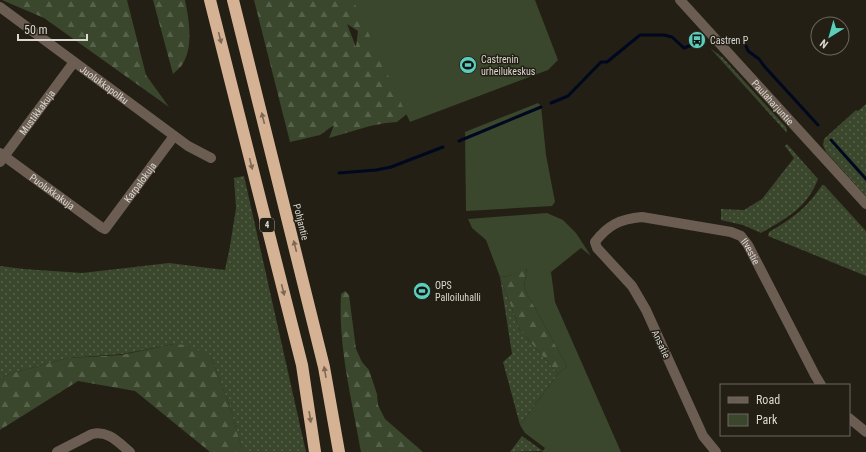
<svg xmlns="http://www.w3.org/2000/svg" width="866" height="452" viewBox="0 0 866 452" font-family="'Roboto Condensed',sans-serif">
<defs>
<pattern id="grass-dots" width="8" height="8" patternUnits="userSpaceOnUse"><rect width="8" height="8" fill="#3a472c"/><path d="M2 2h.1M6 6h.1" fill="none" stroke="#56614a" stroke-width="1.8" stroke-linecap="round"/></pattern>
<pattern id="forest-firs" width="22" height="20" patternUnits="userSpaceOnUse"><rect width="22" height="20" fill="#3a472c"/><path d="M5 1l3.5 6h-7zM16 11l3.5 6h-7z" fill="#56614a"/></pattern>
</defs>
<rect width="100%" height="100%" fill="#231f15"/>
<g fill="url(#grass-dots)">
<polygon points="710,48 723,58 786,127 787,133"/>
<polygon points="866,104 866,196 826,152 823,145 824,139 856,110 858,111"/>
<path d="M787,144l31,35c-11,29 -31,39 -57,54l-18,-8 -22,-5v-11l23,1 18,-11 32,-41 -9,-12z"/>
<polygon points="244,176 306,452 243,452 229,404 210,355 174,344 123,354 68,358 9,374 0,379 0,266 24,269 82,273 169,263 225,270 230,246 236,208 234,178"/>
<path d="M822,185h2l42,46v45l-98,-40 1,-4c24,-14 38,-24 53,-47z"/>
<polygon points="500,277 520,330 558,374 520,425 503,362 512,354"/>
<polygon points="522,436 543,451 510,452"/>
</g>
<g fill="url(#forest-firs)" fill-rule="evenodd">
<polygon points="2,0 127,0 146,75 169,107 44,18"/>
<path d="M153,0h32c4,19 9,48 -3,65 -2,3 -6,6 -9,9z"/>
<path d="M254,0h120l33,114 -10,8 -11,1 -16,3 -41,12 5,-13 -14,10 -30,7zM347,24l11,7 -2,16z"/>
<polygon points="527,267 524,288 567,366 558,374 520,330 500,277 509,276"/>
<path d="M345,291l4,4 7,54 6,13 7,8 8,24 1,11 7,14 38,33h-62c-9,-52 -23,-105 -20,-158z"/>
<polygon points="174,344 185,345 210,355 229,404 243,452 210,452 135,391 78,381 0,430 0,379 9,374 68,358 121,355"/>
</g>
<g fill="#3a472c">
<polygon points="353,0 535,0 558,60 548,70 410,122"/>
<polygon points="538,103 541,106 546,155 555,202 552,206 466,211 465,132"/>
<polygon points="547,213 563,220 576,233 591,256 581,248 551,272 555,302 621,452 542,452 545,448 525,433 520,425 558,374 567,366 524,288 527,268 509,276 500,277 486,240 472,228 468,219"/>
</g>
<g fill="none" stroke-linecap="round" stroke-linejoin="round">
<g stroke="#00081f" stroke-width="3">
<polyline points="746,46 748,51 759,59 764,66 818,125"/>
<polyline points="551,103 568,96 601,62 607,62 640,35 664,35 672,37 684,48 692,45"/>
<polyline points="831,140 866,179"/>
<polyline points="459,141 541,107"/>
<polyline points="339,173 376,170 391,167 443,147"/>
</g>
<g stroke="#6b5d51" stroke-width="10">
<path id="s1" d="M680,0l186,204"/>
<path id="s2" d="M0,7l188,139 23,12"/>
<path id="s3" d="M0,153l101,74 4,2 69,-93"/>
<path id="s4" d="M0,162l74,-100"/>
<polyline points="849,418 866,432"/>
<path d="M57,452l35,-18c16,-4 26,8 38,18"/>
<path id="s5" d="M716,452l-13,-16 -57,-126 -14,-24 -35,-38 -2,-6c13,-17 25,-23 47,-25l89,15 10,4 7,9 67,130 6,10"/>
</g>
<g stroke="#d6b294" stroke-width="12">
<polyline points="210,0 302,365 315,452"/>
<polyline points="233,0 324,367 339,452"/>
</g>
</g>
<defs><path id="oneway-solid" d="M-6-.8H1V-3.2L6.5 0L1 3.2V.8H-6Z"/></defs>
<g fill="#7c6854">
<use href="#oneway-solid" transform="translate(220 38) rotate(76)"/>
<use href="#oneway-solid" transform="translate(263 118) rotate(-104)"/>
<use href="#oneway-solid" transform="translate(251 164) rotate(76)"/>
<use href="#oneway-solid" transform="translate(295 246) rotate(-104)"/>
<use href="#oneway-solid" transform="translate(283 290) rotate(76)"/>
<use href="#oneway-solid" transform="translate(325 372) rotate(-100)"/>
<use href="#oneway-solid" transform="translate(310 417) rotate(81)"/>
</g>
<defs>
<symbol id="bus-disc" viewBox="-11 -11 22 22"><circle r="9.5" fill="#5bcebb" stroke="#231f15"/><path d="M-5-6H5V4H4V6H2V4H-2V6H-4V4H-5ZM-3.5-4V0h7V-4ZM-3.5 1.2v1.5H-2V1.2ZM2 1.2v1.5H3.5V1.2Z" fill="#111"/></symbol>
<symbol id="stadium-disc" viewBox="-11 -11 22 22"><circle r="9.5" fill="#5bcebb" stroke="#231f15"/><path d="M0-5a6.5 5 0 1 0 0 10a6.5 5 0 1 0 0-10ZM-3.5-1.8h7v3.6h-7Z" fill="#111"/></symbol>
</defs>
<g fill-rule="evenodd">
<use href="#bus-disc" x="687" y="30" width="20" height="20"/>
<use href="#stadium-disc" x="458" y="55" width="20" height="20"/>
<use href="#stadium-disc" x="412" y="281" width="20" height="20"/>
</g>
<g text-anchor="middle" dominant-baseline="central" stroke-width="3" stroke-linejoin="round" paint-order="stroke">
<rect fill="#231f15" stroke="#a3a099" stroke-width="1" x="260" y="218" width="14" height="14" rx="3"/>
<g font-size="9" font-weight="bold" fill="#dad8d1">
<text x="267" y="225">4</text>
</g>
<g font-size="10" fill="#dad8d1" stroke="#231f15" text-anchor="start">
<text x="710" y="40">Castren P</text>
<text x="481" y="59">Castrenin<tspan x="481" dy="12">urheilukeskus</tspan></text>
<text x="435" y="285">OPS<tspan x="435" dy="12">Palloiluhalli</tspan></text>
</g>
<g font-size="10" fill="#dad8d1" stroke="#231f15">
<text stroke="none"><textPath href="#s2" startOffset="130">Juolukkapolku</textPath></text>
<text stroke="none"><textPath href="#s1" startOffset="138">Paulaharjuntie</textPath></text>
<text stroke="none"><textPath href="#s4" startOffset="62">Mustikkakuja</textPath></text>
<text stroke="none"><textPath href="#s3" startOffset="188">Karpalokuja</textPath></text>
<text stroke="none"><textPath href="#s3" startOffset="65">Puolukkakuja</textPath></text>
<text transform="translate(301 222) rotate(76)">Pohjantie</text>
<text stroke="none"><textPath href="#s5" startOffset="419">Ilvestie</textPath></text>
<text transform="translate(661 344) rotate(65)">Ansatie</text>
</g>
</g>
<rect x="720" y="384" width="130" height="52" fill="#231f15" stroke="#6c6960"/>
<rect x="728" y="397" width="20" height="6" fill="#6b5d51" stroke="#6c6960"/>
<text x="756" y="404" font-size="12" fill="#dad8d1">Road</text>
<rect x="728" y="414" width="20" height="12" fill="#3a472c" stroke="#6c6960"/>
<text x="756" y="424" font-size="12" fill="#dad8d1">Park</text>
<g transform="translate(830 36) rotate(217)"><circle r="19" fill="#231f15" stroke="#6c6960"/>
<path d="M0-3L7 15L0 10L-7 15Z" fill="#5bcebb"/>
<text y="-6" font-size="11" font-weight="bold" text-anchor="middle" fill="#dad8d1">N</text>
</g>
<path d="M18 34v6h69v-6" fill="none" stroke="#dad8d1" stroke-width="2"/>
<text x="24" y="34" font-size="12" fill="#dad8d1" stroke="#231f15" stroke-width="3" paint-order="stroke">50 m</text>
</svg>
